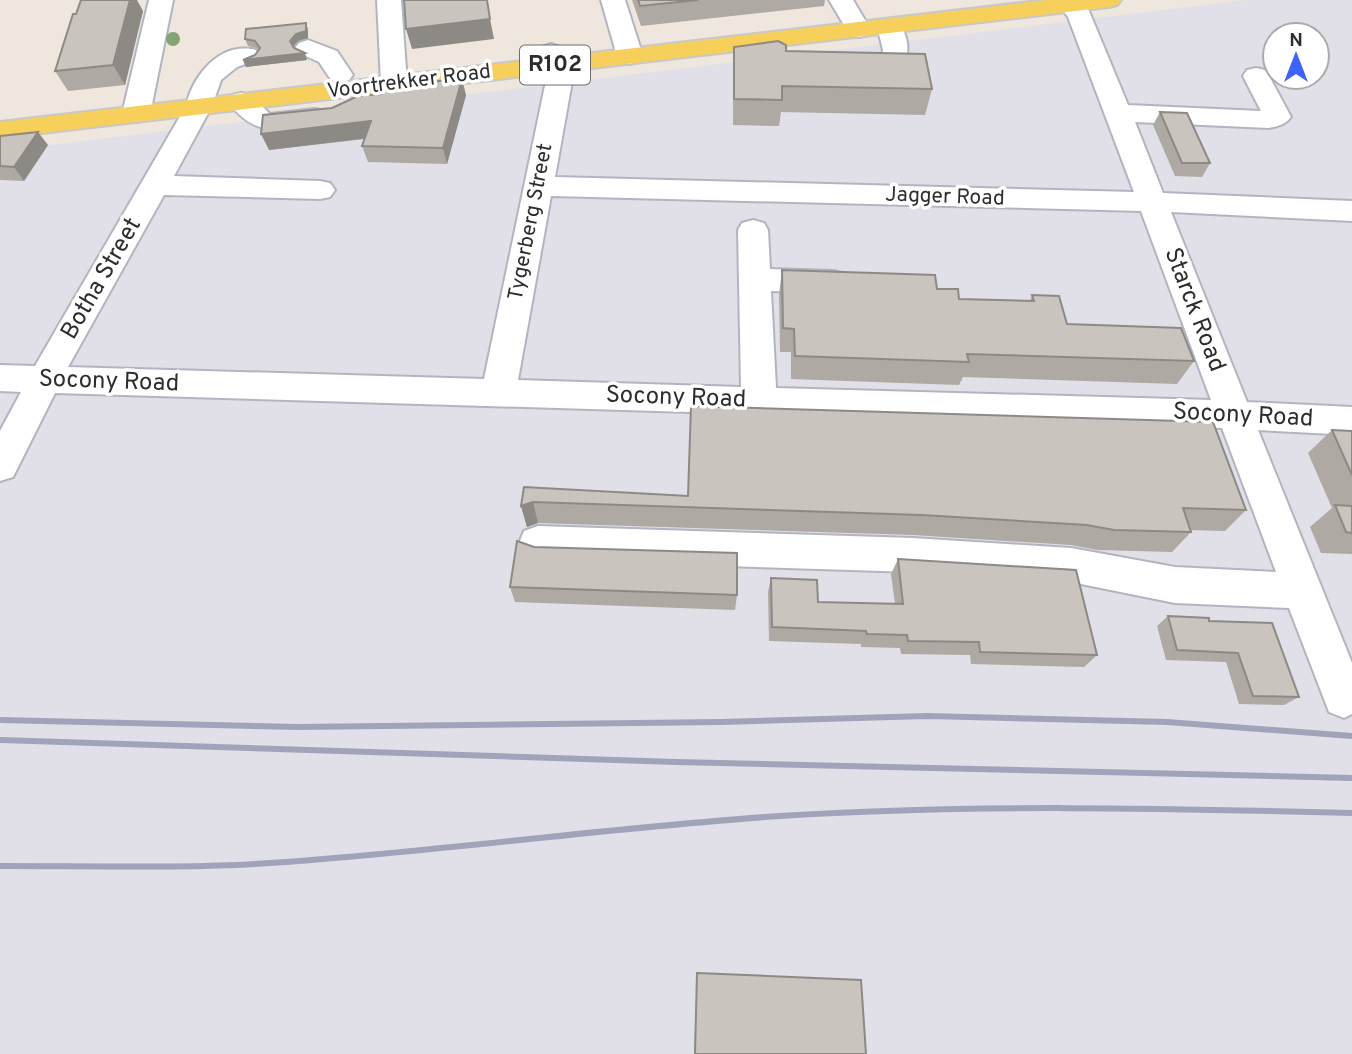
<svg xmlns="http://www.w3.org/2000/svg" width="1352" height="1054" viewBox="0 0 1352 1054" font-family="Overpass,sans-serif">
<rect width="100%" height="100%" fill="#efe7de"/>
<path fill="#e1dfe7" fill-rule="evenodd" d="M1246,0h106v1054h-1352v-903zM1275,35h42v42h-42z"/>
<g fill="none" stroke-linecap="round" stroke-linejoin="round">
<defs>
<g id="minor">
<polygon points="149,0 173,0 150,114 146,120 136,122 126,120 122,114"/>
<polygon points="377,0 401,0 407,83 403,89 394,91 385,89 381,83"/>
<polygon points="601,0 625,0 643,56 639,61 630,64 621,61 617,56"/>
<polygon points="829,0 853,0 871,30 868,35 859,37 850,35"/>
<path d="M1055,0h25l9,11 39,94 133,6 -18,-35 4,-6 9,-2 9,2 4,6 22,41c-6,8 -13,9 -22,11l-134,-6 28,71 189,8v20l-181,-9 76,190 105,5v28l-94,-5 94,233v51l-8,4 -15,-6 -40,-104 -114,-5 -104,-21 -158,-10 -375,-12 -14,-5 -5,-12 5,-12 14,-5 375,12 158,10 104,19 101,5 -54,-144 -1167,-35 -42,84 -13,4v-50l21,-39 -21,-1v-26l35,1 151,-260c7,-31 34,-65 70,-56l4,5 -4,5 -19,7 -16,13 -9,26 -38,70 146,5 10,2 5,7 -5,7 -10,2 -156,-4 -96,172 416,12 63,-303 -9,-24 4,-5 9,-3 9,3 13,29 -18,101 579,15 -66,-175zM551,196l590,15 70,189 -435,-12 -5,-97 63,2 11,-3 5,-8 -5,-8 -11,-3 -64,-2 -2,-39 -4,-7 -11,-3 -11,3 -4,7 3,157 -223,-7z"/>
<path d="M889,19l9,2c9,13 14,31 4,45l-21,7 -41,-2 -4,-5 4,-5 42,-5 1,-6 -6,-24 3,-5z"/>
<polygon points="308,40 337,51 353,75 349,80 340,83 331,80 319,62 299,53 295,48 299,43"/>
<path d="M241,93l9,2 20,19 45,-5 10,2 4,6 -4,6c-40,10 -72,15 -97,-22l4,-6z"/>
</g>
<polygon id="major" points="1047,0 1121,0 1117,5 1109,7 0,138 0,122"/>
</defs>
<use href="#minor" stroke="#b2b5c1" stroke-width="4"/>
<use href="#major" stroke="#c8c8c8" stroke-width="4"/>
<use href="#minor" fill="#fff" fill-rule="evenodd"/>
<use href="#major" fill="#f7d05b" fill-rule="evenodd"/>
<g stroke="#a0a4b8" stroke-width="6">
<polyline points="0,720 298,727 722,722 927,716 1167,722 1352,736"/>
<polyline points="0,740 676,762 1352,778"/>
<path d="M0,866c95,0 191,3 286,-4 165,-12 329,-35 494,-46 191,-12 381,-8 572,-3"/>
</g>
</g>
<circle fill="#83a571" cx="173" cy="39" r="7"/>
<g fill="#aea9a3">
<polygon points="632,0 825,0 824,6 641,26"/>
<polygon points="143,11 125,85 68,91 55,71 76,14"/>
<polygon points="306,23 308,30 308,38 298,41 294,46 307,60 246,67 243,60 255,55 259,49 248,46 245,39"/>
<polygon points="734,47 786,51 932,89 925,115 781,112 779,126 733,125 733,73"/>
<polygon points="466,95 447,164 368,162 362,146 365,139 269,150"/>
<polygon points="1160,112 1210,163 1202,177 1175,176 1153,125"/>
<polygon points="0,136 48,145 24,181 0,180"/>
<polygon points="782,270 937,289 959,299 1030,301 1032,295 1067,324 1194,361 1177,384 963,377 959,385 791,379 791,352 780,352 779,294"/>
<polygon points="1332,430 1352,431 1352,554 1321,553 1310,527 1332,508 1308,453"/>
<polygon points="524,487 688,496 1246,510 1225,531 1190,530 1191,532 1172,552 1097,550 1071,545 913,535 538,523 527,527 521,506"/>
<polygon points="534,547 737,595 735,610 515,602 510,587"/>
<polygon points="898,559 1097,655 1084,667 971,664 970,655 901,654 900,648 861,647 861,644 769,641 768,592 771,578 818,602 895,604 891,574"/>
<polygon points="1168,616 1209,621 1299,697 1284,705 1239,704 1226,662 1166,660 1157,626"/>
<polygon points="697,973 866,1054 694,1054"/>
</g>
<g fill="#8d8985">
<polygon points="130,0 137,0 143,11 125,85 113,65"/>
<polygon points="490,19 494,39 412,49 406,29"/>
<polygon points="306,23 308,30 308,38 298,41 292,48 290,41"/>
<polygon points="305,53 307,60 246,67 243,60"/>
<polygon points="462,79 466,95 447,164 443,148"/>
<polygon points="371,121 377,137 269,150 261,134"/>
<polygon points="38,132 48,145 24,181 14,167"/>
<polygon points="533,502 538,523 527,527 521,506"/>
</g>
<g fill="#cac4be" stroke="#8d8985" stroke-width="2">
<polygon points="81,0 130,0 113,65 55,71 73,14 76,14"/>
<polygon points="404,0 487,0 490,19 406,29"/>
<polygon points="638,0 698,0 640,6"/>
<polygon points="306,23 306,31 296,34 290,41 294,48 305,53 243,60 255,55 260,48 255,41 245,39 246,29"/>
<polygon points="778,41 786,45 786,51 925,54 932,89 782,86 782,100 734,99 734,47"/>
<polygon points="462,79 443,148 362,146 371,121 261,134 263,115 332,108 358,96 382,94 385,86"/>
<polygon points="1160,112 1187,113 1210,163 1182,163"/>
<polygon points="38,132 14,167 0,166 0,136"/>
<polygon points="782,270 935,275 937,289 958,289 959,299 1034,301 1032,295 1059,296 1067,324 1181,328 1194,361 967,354 969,362 795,356 794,329 783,328"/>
<polygon points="691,406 1213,422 1246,510 1183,508 1191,532 1114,530 1087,525 922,515 533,502 521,506 524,487 688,496"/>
<polygon points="1332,430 1352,431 1352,475"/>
<polygon points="1335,505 1352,506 1352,533 1346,532"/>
<polygon points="517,541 534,547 737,553 737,595 510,587"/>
<polygon points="898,559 1076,570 1097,655 980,652 979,642 908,641 907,635 867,634 866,631 772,627 771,578 817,580 818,602 903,604"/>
<polygon points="1168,616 1209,618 1209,621 1272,623 1299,697 1253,696 1238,653 1177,650"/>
<polygon points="697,973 861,980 866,1054 695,1054"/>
</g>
<g text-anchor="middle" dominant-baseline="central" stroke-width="7" stroke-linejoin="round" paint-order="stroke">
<g font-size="21" fill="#2d2d2d" stroke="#fff">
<text transform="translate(409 82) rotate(-7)">Voortrekker Road</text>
<text transform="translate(945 197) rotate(2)">Jagger Road</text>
<text transform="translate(531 222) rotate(-79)">Tygerberg Street</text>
</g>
<rect fill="#fff" stroke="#6c6c6c" stroke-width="2" x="520" y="45.5" width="70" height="39" rx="5"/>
<g font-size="23" font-weight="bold" fill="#2d2d2d">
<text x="555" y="65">R102</text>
</g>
<g font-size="24" fill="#2d2d2d" stroke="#fff">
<text transform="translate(102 279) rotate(-60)">Botha Street</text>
<text transform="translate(1194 310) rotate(69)">Starck Road</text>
<text transform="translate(109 382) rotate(2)">Socony Road</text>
<text transform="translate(676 398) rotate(2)">Socony Road</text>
<text transform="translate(1243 416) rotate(3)">Socony Road</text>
</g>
</g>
<g transform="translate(1296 56)"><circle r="33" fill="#ffffff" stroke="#ababab" stroke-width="2"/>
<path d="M0-5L12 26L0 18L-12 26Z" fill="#3b63ff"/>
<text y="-10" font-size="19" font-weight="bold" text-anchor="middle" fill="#2d2d2d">N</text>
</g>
</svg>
